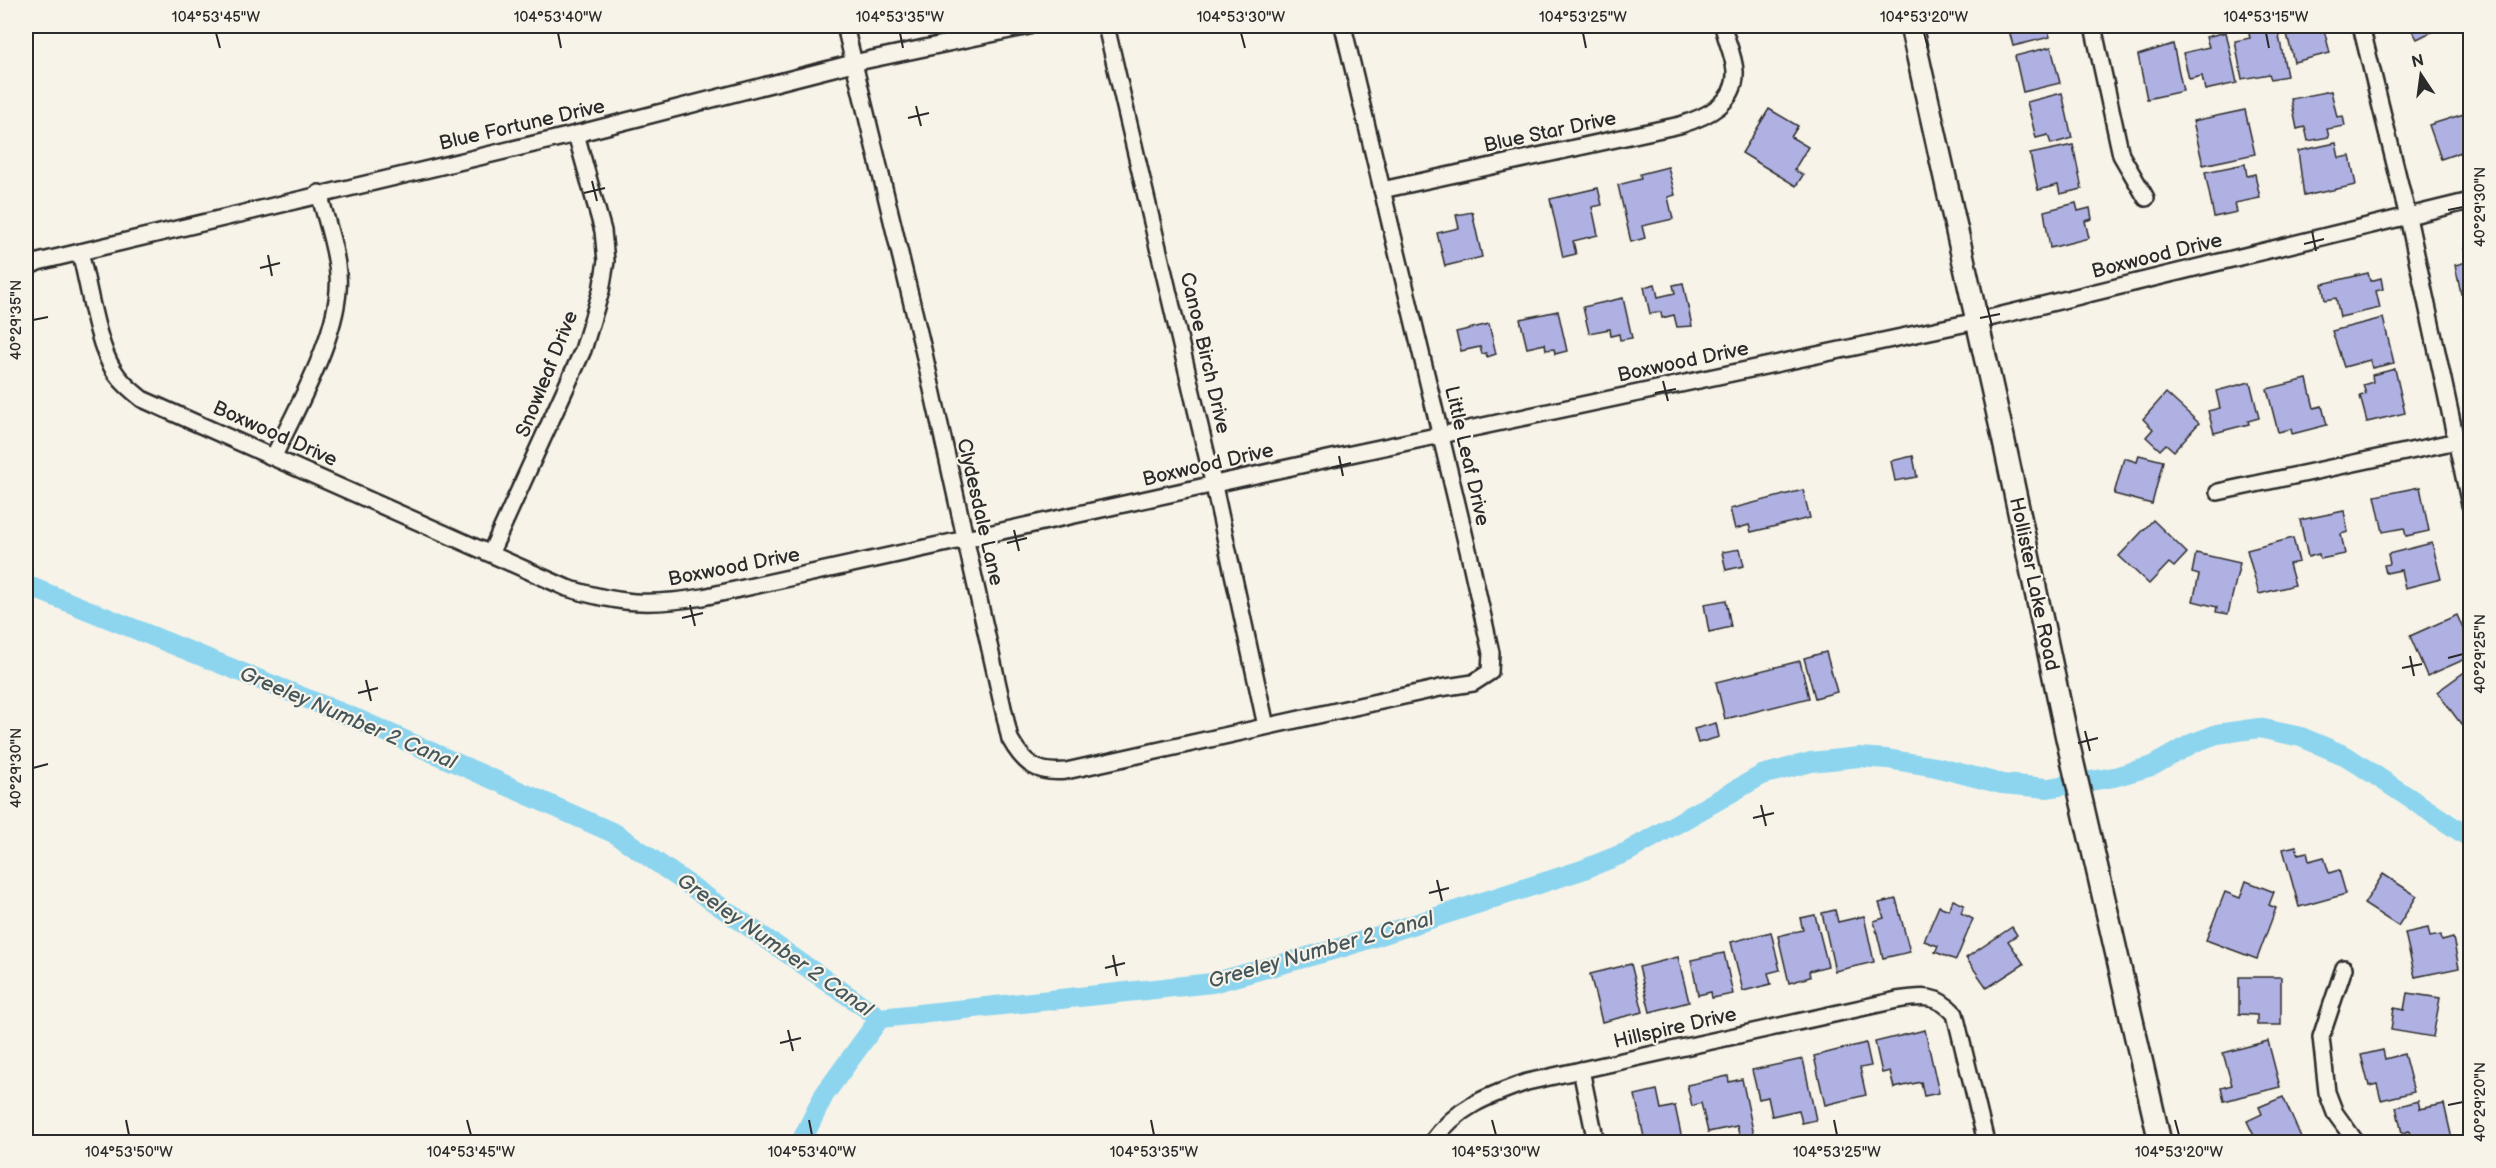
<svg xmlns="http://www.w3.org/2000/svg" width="2496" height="1168" viewBox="0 0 2496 1168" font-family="'Balsamiq Sans',sans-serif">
<rect width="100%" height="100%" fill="#f7f3e8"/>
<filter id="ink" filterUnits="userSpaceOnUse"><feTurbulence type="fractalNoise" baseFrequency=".0167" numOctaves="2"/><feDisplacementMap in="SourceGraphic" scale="12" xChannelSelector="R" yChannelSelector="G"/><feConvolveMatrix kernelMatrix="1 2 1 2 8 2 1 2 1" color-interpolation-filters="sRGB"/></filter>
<g filter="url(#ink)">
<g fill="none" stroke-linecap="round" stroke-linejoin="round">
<g stroke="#8dd5ef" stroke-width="20">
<polyline points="26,585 357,719 616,834 880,1018 1212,983 1347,946 1582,870 1627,852 1762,775 1811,762 1859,757 1887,759 1936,767 2002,784 2048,788 2114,777 2152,766 2193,743 2217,734 2259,728 2301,737 2346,756 2470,838"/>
<polyline points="801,1142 824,1095 880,1018"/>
</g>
</g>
<g fill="#afb1e3" stroke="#2b2b2b" stroke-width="1.5">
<polygon points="2008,26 2047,26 2050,37 2013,46"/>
<polygon points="2265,26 2277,26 2287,76 2271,79 2269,74 2242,79 2235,41 2250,38 2248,29"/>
<polygon points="2285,26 2323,26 2330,53 2294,62"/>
<polygon points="2410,26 2443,26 2417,39"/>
<polygon points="2226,32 2237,83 2205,90 2202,76 2189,79 2183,53 2209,47 2206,37"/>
<polygon points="2173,44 2183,91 2147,99 2138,55"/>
<polygon points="2051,47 2060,83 2023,92 2015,56"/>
<polygon points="2331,91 2337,117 2343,116 2345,126 2327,129 2329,137 2308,141 2305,127 2297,129 2291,99"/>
<polygon points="2062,93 2072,138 2051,144 2048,135 2036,138 2027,102"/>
<polygon points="1769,109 1798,126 1791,137 1808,147 1794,170 1803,175 1796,186 1742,153"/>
<polygon points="2245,110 2255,154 2203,165 2193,121"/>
<polygon points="2470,112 2470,149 2441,159 2429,125"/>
<polygon points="2336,143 2339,158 2350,156 2356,185 2304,196 2298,151"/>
<polygon points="2073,145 2082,189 2060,194 2058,185 2038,190 2030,154"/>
<polygon points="2245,164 2247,176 2255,174 2260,198 2235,203 2237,212 2214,217 2205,172"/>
<polygon points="1668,167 1675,195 1668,197 1673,219 1642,226 1645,238 1631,242 1618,185 1641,179 1640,174"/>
<polygon points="1598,188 1602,205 1592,207 1598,235 1573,241 1576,254 1563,257 1550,199"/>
<polygon points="2076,203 2078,211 2090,208 2092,219 2085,221 2089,238 2050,248 2044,211"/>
<polygon points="1472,212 1482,257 1445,266 1437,233 1459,228 1456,215"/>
<polygon points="2470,247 2470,292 2461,294 2455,265 2467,262 2464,248"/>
<polygon points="2368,273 2370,281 2381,278 2383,289 2376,291 2380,308 2340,317 2336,298 2325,300 2322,284"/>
<polygon points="1683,283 1692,326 1677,327 1674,315 1662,318 1661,312 1650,314 1644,287 1655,284 1658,297 1675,293 1673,285"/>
<polygon points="1623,298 1632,338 1620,340 1619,334 1611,336 1610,329 1589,333 1583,307"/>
<polygon points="2470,300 2470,332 2463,301"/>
<polygon points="1558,311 1567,351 1555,354 1554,349 1546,350 1545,344 1527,348 1520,319"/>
<polygon points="2383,318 2394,363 2372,368 2370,360 2344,367 2332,331"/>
<polygon points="1489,324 1496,354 1487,357 1486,353 1482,354 1480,347 1461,351 1456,332"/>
<polygon points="2395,369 2405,413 2367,422 2360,396 2366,394 2363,385 2373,382 2372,375"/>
<polygon points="2307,379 2314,408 2322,406 2327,425 2292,434 2291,429 2278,432 2267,389"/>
<polygon points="2250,382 2259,418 2248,421 2249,424 2214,433 2208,411 2220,408 2216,391"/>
<polygon points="2166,393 2199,423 2174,451 2166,444 2160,450 2146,437 2153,429 2143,419"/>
<polygon points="2139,455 2163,461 2152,504 2114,494 2124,458 2137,462"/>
<polygon points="1913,456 1917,477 1895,481 1891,461"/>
<polygon points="2420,487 2429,531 2406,536 2404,528 2383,532 2375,496"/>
<polygon points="1803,490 1810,518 1751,532 1749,525 1735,529 1730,509"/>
<polygon points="2344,511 2348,532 2341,534 2345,554 2320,559 2319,554 2308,557 2300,520"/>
<polygon points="2153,520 2187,553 2174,567 2169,563 2149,584 2119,556"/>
<polygon points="2293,538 2299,562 2289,564 2295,585 2259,594 2247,550"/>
<polygon points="2432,543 2441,579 2405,588 2401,570 2386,573 2384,565 2390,564 2388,554"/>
<polygon points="1740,549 1744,566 1726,570 1722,552"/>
<polygon points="2196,553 2240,563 2228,614 2216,612 2217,607 2193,601 2199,575 2192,573"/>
<polygon points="1726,600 1731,627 1709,632 1704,604"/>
<polygon points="2457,615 2470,645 2470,657 2427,676 2410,636"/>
<polygon points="1826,652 1837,692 1815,698 1804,658"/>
<polygon points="1800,661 1809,698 1725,719 1716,682"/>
<polygon points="2470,668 2470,724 2464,728 2437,692"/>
<polygon points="1716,723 1719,737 1698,743 1694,729"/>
<polygon points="2296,846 2298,854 2307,852 2309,861 2324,857 2329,873 2339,870 2346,894 2299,907 2283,849"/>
<polygon points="2383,874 2417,896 2398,926 2364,904"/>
<polygon points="2246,881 2274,892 2269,905 2276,908 2257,959 2206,940 2225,892 2240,898"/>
<polygon points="1896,899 1910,952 1883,958 1874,921 1884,918 1879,903"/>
<polygon points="1953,900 1964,905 1961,913 1973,919 1956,960 1935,952 1938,946 1924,941 1939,906 1949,910"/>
<polygon points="1835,910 1838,922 1864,916 1874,962 1835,971 1822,913"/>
<polygon points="1815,915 1828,966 1809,971 1810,977 1789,983 1778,936 1803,930 1800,918"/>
<polygon points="2012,927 2017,935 2008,941 2024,964 1987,988 1966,958"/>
<polygon points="2428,928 2430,937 2441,935 2442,941 2453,938 2459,968 2415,977 2405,933"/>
<polygon points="1771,932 1780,970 1768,973 1771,984 1743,991 1731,942"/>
<polygon points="1724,953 1733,994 1712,998 1711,992 1698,995 1691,960"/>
<polygon points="1678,957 1689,1002 1650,1012 1639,967"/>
<polygon points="1631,964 1643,1012 1602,1022 1590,974"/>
<polygon points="2239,977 2281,977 2281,1025 2257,1025 2257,1015 2239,1014"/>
<polygon points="2407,993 2440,998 2433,1037 2391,1030 2394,1008 2404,1010"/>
<polygon points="1925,1030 1939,1093 1924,1096 1921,1082 1894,1088 1890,1071 1882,1073 1875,1042"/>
<polygon points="2268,1041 2280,1087 2224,1101 2221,1088 2232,1085 2223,1053"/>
<polygon points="1866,1043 1871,1066 1860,1068 1866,1095 1825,1105 1814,1056"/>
<polygon points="2383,1050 2385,1059 2404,1054 2414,1092 2381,1100 2377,1084 2369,1086 2361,1055"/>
<polygon points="1803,1059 1816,1120 1802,1123 1799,1110 1772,1116 1768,1097 1759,1099 1752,1070"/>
<polygon points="1728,1076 1729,1082 1742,1079 1754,1135 1740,1138 1737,1126 1708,1132 1701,1103 1692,1106 1687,1085"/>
<polygon points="1657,1090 1661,1109 1675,1106 1682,1139 1670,1142 1645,1142 1635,1095"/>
<polygon points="2283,1097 2301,1137 2288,1142 2257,1142 2247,1121 2262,1114 2259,1107"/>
<polygon points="2418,1101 2420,1109 2444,1104 2452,1139 2437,1142 2412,1142 2409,1131 2402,1133 2396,1107"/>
</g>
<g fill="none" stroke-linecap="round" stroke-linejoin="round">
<defs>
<g id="street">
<path d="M845,26l78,323 87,390c14,25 27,35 56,32l374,-83 33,-5 17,-11 1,-19 -22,-99 -126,-528"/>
<polyline points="1106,26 1214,486 1266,726"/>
<polyline points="2093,26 2121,155 2146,198"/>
<polyline points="2361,26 2408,217 2470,505"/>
<path d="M1382,190l298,-65c26,-8 57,-22 55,-54 -1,-15 -9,-31 -12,-45"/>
<path d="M80,252c8,30 17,92 33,117 7,12 18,21 29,30l425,189c52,16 82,18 136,9l634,-140 640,-136 493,-120"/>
<polyline points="26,268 38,262 576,134 853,63 1029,26"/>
<path d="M274,456c23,-49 69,-128 64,-182 -2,-27 -12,-54 -19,-81"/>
<polyline points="2218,492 2457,441"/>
<polyline points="491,552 583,350 601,291 606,261 603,231 576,134"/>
<polyline points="2344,968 2321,1037 2327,1092 2335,1113 2356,1142"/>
<polyline points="1581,1070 1596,1142"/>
<path d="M1432,1142c25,-35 55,-46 95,-60l370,-82c26,-4 40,-6 58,14l31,128"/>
</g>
<polyline id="secondary" points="1911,26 2003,437 2067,738 2160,1142"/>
</defs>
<use href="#street" stroke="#2b2b2b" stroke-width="20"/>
<use href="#secondary" stroke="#2b2b2b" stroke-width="26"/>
<use href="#street" stroke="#f7f3e8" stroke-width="15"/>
<use href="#secondary" stroke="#f7f3e8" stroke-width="21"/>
</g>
</g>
<path fill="none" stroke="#2b2b2b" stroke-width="2" d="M216,33l4,15M558,33l3,15M900,33l3,15M1241,33l4,15M1583,33l3,15M1924,33l4,15M2266,33l3,15M916,106l5,20M908,118l21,-5M592,181l5,20M584,193l21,-5M2448,210l15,-3M2312,231l4,20M2304,244l20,-5M268,255l4,21M260,268l20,-5M1987,306l5,20M1980,318l20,-4M33,320l15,-3M1663,381l5,20M1655,393l21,-4M1339,456l4,20M1331,468l20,-5M1014,530l5,21M1007,543l20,-5M690,605l5,21M682,618l21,-5M2410,656l4,20M2448,658l15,-4M2402,668l20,-4M366,680l5,21M358,693l20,-5M2085,731l5,20M2078,743l20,-5M33,768l15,-4M1761,805l5,21M1753,818l21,-5M1437,880l5,21M1429,893l20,-5M1113,955l4,21M1105,968l20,-5M788,1030l5,21M780,1043l21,-5M2448,1105l15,-3M126,1120l3,15M467,1120l4,15M809,1120l3,15M1151,1120l3,15M1492,1120l4,15M1834,1120l3,15M2175,1120l4,15"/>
<g text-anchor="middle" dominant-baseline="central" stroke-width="4.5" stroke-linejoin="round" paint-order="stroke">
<g font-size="20" fill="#2b2b2b" stroke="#f7f3e8">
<text transform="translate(522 125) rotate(-13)">Blue Fortune Drive</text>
<text transform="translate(1550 132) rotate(-12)">Blue Star Drive</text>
<text transform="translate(2157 256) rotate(-14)">Boxwood Drive</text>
<text transform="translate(1205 353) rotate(77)">Canoe Birch Drive</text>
<text transform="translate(1683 362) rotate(-12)">Boxwood Drive</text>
<text transform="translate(547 374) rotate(-68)">Snowleaf Drive</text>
<text transform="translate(275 434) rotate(24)">Boxwood Drive</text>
<text transform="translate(1467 456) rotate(77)">Little Leaf Drive</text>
<text transform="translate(1208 465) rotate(-13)">Boxwood Drive</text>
<text transform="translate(980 512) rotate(77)">Clydesdale Lane</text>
<text transform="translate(734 567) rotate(-11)">Boxwood Drive</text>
<text transform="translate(2034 584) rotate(78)">Hollister Lake Road</text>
<text transform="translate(1675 1028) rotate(-13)">Hillspire Drive</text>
</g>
<g font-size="21" font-style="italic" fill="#44565c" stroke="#f7f3e8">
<text transform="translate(348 718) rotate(23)">Greeley Number 2 Canal</text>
<text transform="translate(775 945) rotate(35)">Greeley Number 2 Canal</text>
<text transform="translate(1321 950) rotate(-16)">Greeley Number 2 Canal</text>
</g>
</g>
<rect width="2496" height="1168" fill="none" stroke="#f7f3e8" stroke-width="66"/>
<g transform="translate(2421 75) rotate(347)" stroke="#f7f3e8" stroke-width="4.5" paint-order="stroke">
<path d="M0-4.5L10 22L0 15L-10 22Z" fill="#2b2b2b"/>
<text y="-9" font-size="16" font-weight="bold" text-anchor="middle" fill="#2b2b2b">N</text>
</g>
<rect x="33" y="33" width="2430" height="1102" fill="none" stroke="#2b2b2b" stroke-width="2"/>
<g font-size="15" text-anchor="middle" fill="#2b2b2b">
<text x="216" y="22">104°53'45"W</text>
<text x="558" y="22">104°53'40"W</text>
<text x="900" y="22">104°53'35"W</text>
<text x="1241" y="22">104°53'30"W</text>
<text x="1583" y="22">104°53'25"W</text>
<text x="1924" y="22">104°53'20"W</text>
<text x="2266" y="22">104°53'15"W</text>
<text transform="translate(2480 207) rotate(-90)" y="5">40°29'30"N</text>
<text transform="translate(16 320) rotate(-90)" y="5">40°29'35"N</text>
<text transform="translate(2480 654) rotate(-90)" y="5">40°29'25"N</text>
<text transform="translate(16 768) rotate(-90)" y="5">40°29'30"N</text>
<text transform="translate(2480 1102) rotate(-90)" y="5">40°29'20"N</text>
<text x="129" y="1157">104°53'50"W</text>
<text x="471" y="1157">104°53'45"W</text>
<text x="812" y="1157">104°53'40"W</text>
<text x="1154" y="1157">104°53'35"W</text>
<text x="1496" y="1157">104°53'30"W</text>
<text x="1837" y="1157">104°53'25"W</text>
<text x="2179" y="1157">104°53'20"W</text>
</g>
</svg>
